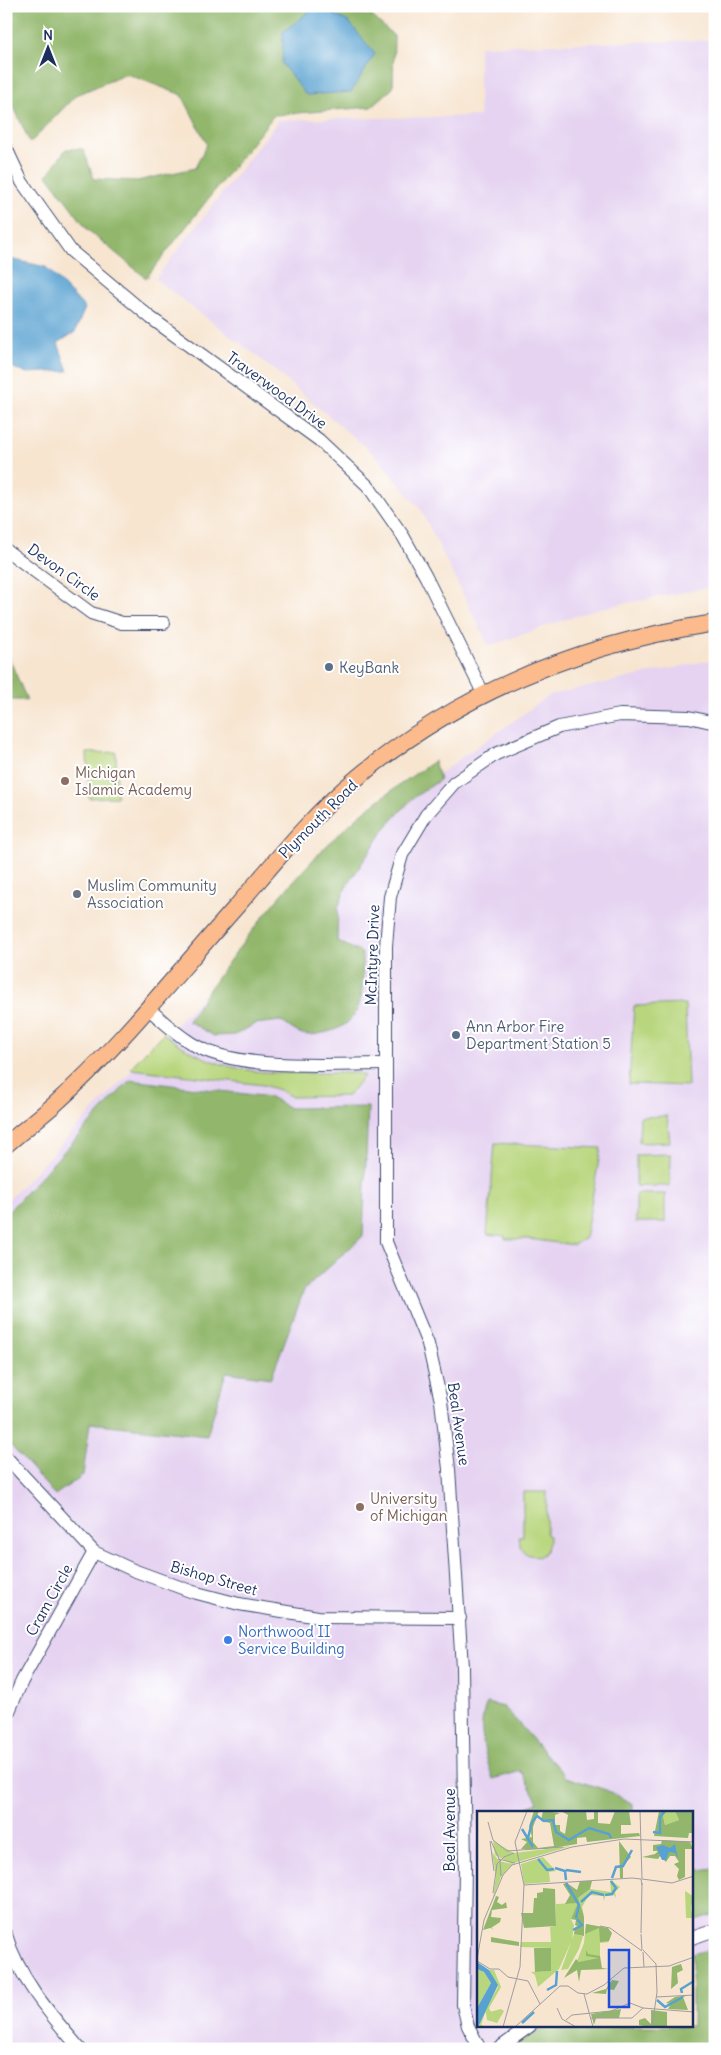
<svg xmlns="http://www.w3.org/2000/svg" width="721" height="2055" viewBox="0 0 721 2055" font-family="Delius,sans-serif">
<rect width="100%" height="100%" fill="#fff"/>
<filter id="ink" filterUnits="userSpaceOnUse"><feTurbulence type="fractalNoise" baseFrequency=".02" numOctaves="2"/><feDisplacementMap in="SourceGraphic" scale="10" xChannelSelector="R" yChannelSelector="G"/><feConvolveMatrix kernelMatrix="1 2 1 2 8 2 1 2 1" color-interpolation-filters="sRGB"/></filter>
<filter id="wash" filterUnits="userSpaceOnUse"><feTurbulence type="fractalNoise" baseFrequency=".0096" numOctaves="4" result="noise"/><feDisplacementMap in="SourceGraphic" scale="20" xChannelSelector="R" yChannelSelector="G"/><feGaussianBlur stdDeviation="1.12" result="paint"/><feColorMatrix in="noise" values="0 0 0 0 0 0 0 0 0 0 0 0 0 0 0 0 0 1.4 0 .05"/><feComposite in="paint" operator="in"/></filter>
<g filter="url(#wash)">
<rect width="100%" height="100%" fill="#f7e5d0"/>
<g fill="#e5d3f1" fill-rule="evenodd">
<polygon points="715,40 715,586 596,609 489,646 421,510 375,455 257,356 155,279 279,120 479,116 479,46"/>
<path d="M715,659v1390h-709v-847l359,-376 185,-131zM478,1812h214v214h-214z"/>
</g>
<g fill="#b8d67d" stroke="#6a826e">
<polygon points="116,752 117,797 89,798 87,753"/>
<polygon points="685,1004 688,1086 629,1084 634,1006"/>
<path d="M163,1033c64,49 117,39 192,40l9,2 -1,2 -15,19 -56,1 -13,-7 -16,-5 -131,-16 -1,-2z"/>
<polygon points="667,1116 670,1142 639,1143 640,1117"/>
<polygon points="495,1143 601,1148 585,1238 574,1245 528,1239 505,1239 505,1236 487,1234"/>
<polygon points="671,1154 670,1186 636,1186 636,1155"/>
<rect x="636" y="1194" width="29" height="28"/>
<path d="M523,1492h24l-1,43 3,1c0,10 -1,16 -11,21l-13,-3 -5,-8 -1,-10h4z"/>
</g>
<g fill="#92b76c" stroke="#567365">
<polygon points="20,6 287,6 372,16 394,36 393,88 371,107 274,115 146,278 88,230 47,175 66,149 83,149 94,179 137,181 195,168 207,144 182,95 127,74 76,95 30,143 10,98 6,84 6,18"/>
<polygon points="6,651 27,700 6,700"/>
<path d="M434,761l6,19 -27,18 -27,29 -40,60 -8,21 -1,33 25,12c1,34 5,70 -35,79 -24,6 -27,3 -46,-11l-26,3 -20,11 -21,1 -26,-15c42,-65 98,-138 155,-191 28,-26 59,-47 91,-69z"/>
<polygon points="130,1080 270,1097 289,1108 368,1107 363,1236 304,1290 271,1378 226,1372 207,1436 90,1423 83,1475 55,1495 6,1440 6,1214"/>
<path d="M487,1703l17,4 62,70 40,13 27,14v8h-115l20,-10 -17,-31 -28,8c-8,-23 -17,-53 -6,-76z"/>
<polygon points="715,1868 715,1914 692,1921 692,1871"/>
<polygon points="715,1948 715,2049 507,2049 546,2026 692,2026 692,1954"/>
</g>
<g fill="#59a1d0" stroke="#3a6897">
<polygon points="316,6 349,22 375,54 351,92 306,95 282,64 283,32"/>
<polygon points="6,258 46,267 85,308 75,332 58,343 68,371 27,373 6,365"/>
</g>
</g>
<g filter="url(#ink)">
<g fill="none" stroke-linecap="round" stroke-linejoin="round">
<defs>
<g id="minor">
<polyline points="6,148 22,182 71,251 151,318 319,440 368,486 403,536 426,577 484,695"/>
<polyline points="6,550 91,613 122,623 164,623"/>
<path d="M147,1007c14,13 28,26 44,36 45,29 142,21 195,21"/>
<polyline points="6,1457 94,1552 133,1570 193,1592 239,1604 318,1617 460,1618"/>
<polyline points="6,1718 22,1681 94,1552"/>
<path d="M6,1935c13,44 45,80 74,114"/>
<polyline points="692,1938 715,1930"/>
<polyline points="480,2049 468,2026 463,2005 465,1867 462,1667 449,1469 441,1401 428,1344 386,1242 386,946 390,897 402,855 426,815 454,783 496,754 559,727 620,715 689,717 715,723"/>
<polyline points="498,2049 530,2026"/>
</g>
<path id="major" d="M6,1145c16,-14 33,-27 49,-41 65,-58 123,-132 181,-197 38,-44 76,-92 121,-129 103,-86 226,-135 358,-155"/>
</defs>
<use href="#minor" stroke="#3c4a6f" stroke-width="14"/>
<use href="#major" stroke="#3c4a6f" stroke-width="18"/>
<use href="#minor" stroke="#fff" stroke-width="12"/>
<use href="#major" stroke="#fbbb8c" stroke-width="16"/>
</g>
</g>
<g fill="#5c6f8a" stroke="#fff" stroke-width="2">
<circle cx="329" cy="667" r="5"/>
<circle cx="456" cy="1035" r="5"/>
</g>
<g fill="#8d6e63" stroke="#fff" stroke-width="2">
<circle cx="65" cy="781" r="5"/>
<circle cx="360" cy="1507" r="5"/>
</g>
<circle fill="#6b7280" stroke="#fff" stroke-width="2" cx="77" cy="894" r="5"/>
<circle fill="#3f7fe0" stroke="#fff" stroke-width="2" cx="228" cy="1640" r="5"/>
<g text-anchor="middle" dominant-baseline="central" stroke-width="4" stroke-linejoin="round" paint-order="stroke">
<g font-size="15" fill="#1b2f5e" stroke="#fff">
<text transform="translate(277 390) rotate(36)">Traverwood Drive</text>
<text transform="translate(64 572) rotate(36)">Devon Circle</text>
<text transform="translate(318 819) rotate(-45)">Plymouth Road</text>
<text transform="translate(372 955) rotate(-88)">McIntyre Drive</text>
<text transform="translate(459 1424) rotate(82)">Beal Avenue</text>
<text transform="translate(214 1578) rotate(16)">Bishop Street</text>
<text transform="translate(49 1600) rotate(-61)">Cram Circle</text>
<text transform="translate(449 1830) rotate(-90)">Beal Avenue</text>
</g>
<g font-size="15" fill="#4e5e75" stroke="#fff" text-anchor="start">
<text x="339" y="667">KeyBank</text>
<text x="466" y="1026">Ann Arbor Fire<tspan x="466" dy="17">Department Station 5</tspan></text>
</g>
<g font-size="15" fill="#785e54" stroke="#fff" text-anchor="start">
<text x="75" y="772">Michigan<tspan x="75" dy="17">Islamic Academy</tspan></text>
<text x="370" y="1498">University<tspan x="370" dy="17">of Michigan</tspan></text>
</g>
<g font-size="15" fill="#5b616d" stroke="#fff" text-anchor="start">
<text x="87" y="885">Muslim Community<tspan x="87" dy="17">Association</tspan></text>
</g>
<g font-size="15" fill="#366cbe" stroke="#fff" text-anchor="start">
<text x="238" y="1631">Northwood II<tspan x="238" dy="17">Service Building</tspan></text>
</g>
</g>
<g transform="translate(477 1811)">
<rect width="216" height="216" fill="#f7e5d0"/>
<path d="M190,0h8l4,9 -14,5 -2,-9zM16,30l21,12 57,-7 -57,17 -13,14 -8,21 3,-22 -4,-24 7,9 13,3 -17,-9zM66,46l13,14 -7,1 1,10 -26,2 -3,-20zM133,69l10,7 -5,5 1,6 -2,-3 -9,1 -1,5 -1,-5 -14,-1 -7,12 2,9 -7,-7 -6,10 3,6 -2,15 -13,29 -21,18 -3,-12 -4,-3 20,-1v-23l-31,-1 1,-5h30l-1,-15 6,-1v-22l21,-1 1,-5 12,-9 21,3zM208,80l8,5 -2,13 2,9h-7zM109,113l22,4 -2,11 3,3 -9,1v25l-23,-7 7,-18zM97,123l9,2 -4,13 -11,20 -7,1zM0,158l7,3 7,11 -14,25zM12,159h5l7,17 -12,21 2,4 -6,1 -4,12 6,2h-9l3,-10 17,-30zM24,198l3,2 -7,12 -10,-3 -1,-7z" fill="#b8d67d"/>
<path d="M57,0h5l-6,16v15l5,6 16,-2 -4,-23 -9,-2 2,-10 17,2 -5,2v10h5v6l5,3 3,-19 -7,-4h25l1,9 7,-1v-7l4,-1v12l12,1 5,-13h14l2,14h-10v9l18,-1 1,3 -53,6 -1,-5 -9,1v6l-31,5h-25l6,-7 -6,-3 11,-2 -3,-11zM182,0h8l-4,5 2,9 14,-5 -4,-9h18v22h-4l-1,5 -34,-2zM185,29l28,2 3,7h-8v28l-6,3 -2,-4 2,-7 -5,-5 5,-2 -4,-6h-5l-4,6 -6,-6 -2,3 -16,-2 13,-3 3,-3h-5v-6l8,-1zM142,30l12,16 -8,9v12h-3zM103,70h12l-2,8 -12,9 6,19v19l-10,-2 1,-6 4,-1 -4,-2 1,-5 -5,-1 7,-16 -13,1 5,-9 -7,-11 4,-1 10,7zM66,77l12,1 1,37 -32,2 -3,-15h12l1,-15h3v-5l6,-1zM19,85l3,1 -2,5 5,3 4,-3 1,6 -15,2 -1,7 10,1 -1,4 -9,6 4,2 -5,-2 -7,2zM109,113l22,4 4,5 -3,8 -9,1 -1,-14 -14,6zM14,126l28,5v4l-28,-4zM57,137h17v23l-16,1zM109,139l2,4 12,2 2,12 7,1 -28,1 -2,12 -2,-12 -13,8 12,-19 3,3 20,-4 -13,-2zM204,153l2,6 -6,3 1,10 -7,6 1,-22zM135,169l7,1 -5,9 -7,-1 -1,5 -14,-1 14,-4zM212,184l-6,2 5,13 -20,-1 3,-5 -5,-1 9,-6zM144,198l-2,9h-23l-2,7 -3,-11zM174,199l16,2v15h9h-28l-9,-2v-5l6,-2 6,6z" fill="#92b76c"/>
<path d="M198,33l3,14 -3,-5 -6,-1 -3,8h-4l-6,-13 7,-2 7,3zM0,151l12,8 9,15 -20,42 -1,-19 14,-25 -7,-11 -7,-3z" fill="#59a1d0"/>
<path fill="none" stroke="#59a1d0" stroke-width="2.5" d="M45,18l11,18M176,21l7,1v-16l5,-6M51,27l4,-16 5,-6 7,5 9,-1 3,12 13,8 20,-12 20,6 2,4M61,48l9,11 7,-1M78,57l10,3 1,9M89,59l15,2M135,67l4,-11 7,-1 9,-16M89,72l13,22 -3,13M128,84l7,-1 4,-6 -5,-7M104,91l11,-10 12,3M96,119l9,-5 -5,-6M70,179l9,-5 1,-14M205,182l-1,-4 13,-8M180,189l8,7 18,-10M45,212l12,-11"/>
<path fill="none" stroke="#9f9ca2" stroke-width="1" d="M163,0l2,68M11,11l5,18 14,11 56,-4M13,30l4,30M14,30l9,20 1,15M21,48l17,4M165,68l30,4 22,-7M47,74l108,-7 9,1 1,6M16,82l4,-29 7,-7 10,-4M123,115l10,2 32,23M164,122l1,-50M164,123l1,16M166,139l13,14 1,28 -5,35M166,141l1,15M0,148l7,-39 19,-45 9,-10 60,-18 52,-8 70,3M0,150l13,8h9l9,8 20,4 12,23M107,183l9,33M179,186l38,-2M80,197l5,11 14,8M166,197l51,4M114,207h41l11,-10M89,209l6,-5 39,-4 19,-8 13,5M26,216l17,-60 4,-82 -9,-43 12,-31M38,216l45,-41h8l10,7 9,1 17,-9 20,-17 45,-2 25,-9"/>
<path fill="#1d4ed8" fill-opacity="0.15" stroke="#1d4ed8" stroke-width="2.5" d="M132,139h20v57h-20z"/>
<rect width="216" height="216" fill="none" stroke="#1b2f5e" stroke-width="2.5"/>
</g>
<rect width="721" height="2055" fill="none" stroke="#fff" stroke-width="25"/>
<g transform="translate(48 48)" stroke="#ffffff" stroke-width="4" paint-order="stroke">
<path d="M0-4L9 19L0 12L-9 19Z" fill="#1b2f5e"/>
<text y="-8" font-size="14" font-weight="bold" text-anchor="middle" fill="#1b2f5e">N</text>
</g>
</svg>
